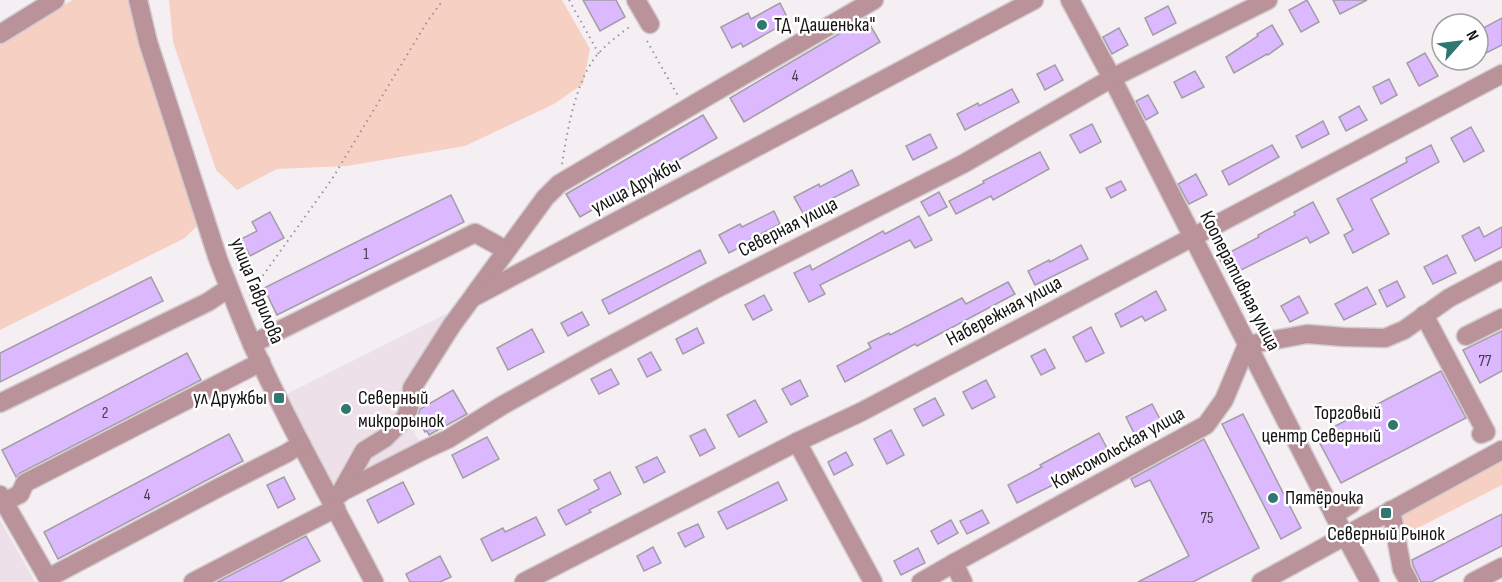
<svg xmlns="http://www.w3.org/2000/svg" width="1502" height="582" viewBox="0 0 1502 582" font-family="'Sofia Sans Condensed',sans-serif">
<rect width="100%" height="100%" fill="#f5eff3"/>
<g fill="#ede0e9">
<polygon points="446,314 452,325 406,417 424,450 330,498 279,398"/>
<polygon points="0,520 35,582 0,582"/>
</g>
<g fill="#f7d0c4">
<polygon points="73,0 128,0 135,29 197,226 185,238 0,330 0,39"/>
<polygon points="169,0 562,0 590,49 583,84 554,104 465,146 347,166 277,169 237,190 216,170 173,42"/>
<polygon points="1502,456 1502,485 1410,532 1402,529 1399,517 1403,509"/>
</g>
<g fill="#dcb8fe" stroke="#a09da3" stroke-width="1.5">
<polygon points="583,0 616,0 625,17 600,31"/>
<polygon points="1307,0 1319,22 1301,32 1289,10"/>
<polygon points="1333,0 1367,0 1340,14"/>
<polygon points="780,3 789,21 743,47 741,43 732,48 721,27 748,13 751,19"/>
<polygon points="1168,6 1176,23 1153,35 1145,18"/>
<polygon points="866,18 880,42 744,122 730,98"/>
<polygon points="1502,18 1502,45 1478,57 1478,31"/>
<polygon points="1272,25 1283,44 1268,55 1267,54 1234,73 1226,57 1258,36 1257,34"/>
<polygon points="1119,28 1128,45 1112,54 1103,37"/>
<polygon points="1425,53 1438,76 1419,86 1407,63"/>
<polygon points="1055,65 1063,80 1045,90 1037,74"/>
<polygon points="1195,71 1204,87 1182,98 1174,82"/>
<polygon points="1389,79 1397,95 1381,104 1373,87"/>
<polygon points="1012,89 1019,102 965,130 957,114 978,103 979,106"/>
<polygon points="1148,95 1158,113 1146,120 1136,101"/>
<polygon points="1359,106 1367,120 1346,131 1339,117"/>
<polygon points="703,115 717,138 580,217 566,194"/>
<polygon points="1323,121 1329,134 1302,148 1296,136"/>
<polygon points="1092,124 1101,142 1080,153 1070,135"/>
<polygon points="1471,127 1484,151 1464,162 1451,138"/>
<polygon points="930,134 937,148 913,160 906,146"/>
<polygon points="1272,145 1279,157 1229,185 1222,171"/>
<polygon points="1431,145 1439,162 1371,199 1389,234 1353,253 1344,235 1353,230 1337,199 1407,162 1406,158"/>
<polygon points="1040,152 1049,169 993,200 991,196 956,214 949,201 984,183 983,181"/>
<polygon points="852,170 859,185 803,213 794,197 819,184 820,187"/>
<polygon points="1196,174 1207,195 1189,204 1178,184"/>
<polygon points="1121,181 1126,190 1111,198 1106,188"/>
<polygon points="939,192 947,207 929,216 921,202"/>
<polygon points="451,195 464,222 277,315 264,288"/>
<polygon points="1313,202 1329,233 1310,243 1307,237 1229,276 1219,258 1259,237 1258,235 1295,215 1294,212"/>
<polygon points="774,211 780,224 749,240 750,242 729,253 719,235 740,224 742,227"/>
<polygon points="270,212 284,238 250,256 241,239 257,231 252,222"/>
<polygon points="919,216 932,240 915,248 910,240 820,285 825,294 809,302 794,273 810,265 812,270 883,231 885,234"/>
<polygon points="1479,227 1484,237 1502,227 1502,247 1475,261 1462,236"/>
<polygon points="1081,245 1088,259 1035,285 1028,271 1049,260 1050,262"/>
<polygon points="700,250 706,263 609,314 602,300"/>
<polygon points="1447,255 1456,273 1433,284 1424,267"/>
<polygon points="151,277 163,301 0,382 0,353"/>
<polygon points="1397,281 1405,297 1387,307 1379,290"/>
<polygon points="1008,282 1015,294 917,346 915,344 845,382 837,366 871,348 868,343 889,333 890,335 962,298 966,304"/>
<polygon points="1367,287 1376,304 1344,320 1335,304"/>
<polygon points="1156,291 1166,310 1145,321 1142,316 1121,327 1115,314"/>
<polygon points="764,295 772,310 753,320 745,305"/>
<polygon points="1299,296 1308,313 1290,322 1281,306"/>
<polygon points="582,312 589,325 568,336 561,323"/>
<polygon points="1091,327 1104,353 1086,362 1073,337"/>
<polygon points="697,328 704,343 683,354 676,339"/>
<polygon points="532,329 544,352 508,370 497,348"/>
<polygon points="1502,331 1502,371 1480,383 1463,350"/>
<polygon points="1045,349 1055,368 1041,375 1031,356"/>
<polygon points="651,352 661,370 647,377 638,359"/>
<polygon points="187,353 201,380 20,473 16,477 2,450"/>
<polygon points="611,369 619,384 599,394 591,379"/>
<polygon points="1441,371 1466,418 1341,483 1316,436"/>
<polygon points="800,380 808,396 791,405 782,389"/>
<polygon points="986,380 995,397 972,409 963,392"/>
<polygon points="453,390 467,414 429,435 427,431 425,432 417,419 420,409"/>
<polygon points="935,398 944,415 923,426 914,409"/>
<polygon points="755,400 767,422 739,437 727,415"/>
<polygon points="1152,404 1161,421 1135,435 1126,417"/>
<polygon points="1243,414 1301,528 1281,539 1222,424"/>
<polygon points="705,429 715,448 700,456 690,436"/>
<polygon points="891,430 904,455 887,464 874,439"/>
<polygon points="1099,433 1111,456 1017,503 1008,485 1042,467 1040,465"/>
<polygon points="229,434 243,461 58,559 44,532"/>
<polygon points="487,437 499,459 463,478 452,455"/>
<polygon points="1204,439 1259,548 1193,582 1138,582 1189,556 1150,480 1135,487 1131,479"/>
<polygon points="846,452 853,465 834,475 828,462"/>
<polygon points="657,457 665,472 644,483 636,467"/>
<polygon points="610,472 621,494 589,510 591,512 566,525 558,510 599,489 594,480"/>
<polygon points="284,477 295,499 278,508 267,485"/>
<polygon points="403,482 414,504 378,523 367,500"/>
<polygon points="778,482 787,500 727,529 718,512"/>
<polygon points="982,510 989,523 967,534 960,521"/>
<polygon points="1502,514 1502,546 1431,582 1421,582 1413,565 1412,560"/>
<polygon points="536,517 545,535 492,561 481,539 503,528 505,532"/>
<polygon points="951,520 958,533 938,544 931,531"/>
<polygon points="698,524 704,537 685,547 678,533"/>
<polygon points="306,536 320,561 280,582 217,582"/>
<polygon points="653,547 661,563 644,571 637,556"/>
<polygon points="918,548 925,563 901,575 894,561"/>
<polygon points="440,556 451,577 440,582 410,582 406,574"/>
</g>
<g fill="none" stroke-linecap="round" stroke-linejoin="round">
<defs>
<g id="minor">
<path d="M138,0l10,42 70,217c11,28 22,57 34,85 37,82 81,159 122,238"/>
<polyline points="636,0 650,24"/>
<polyline points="1070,0 1112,78 1334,515 1370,582"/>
<polyline points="0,34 55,0"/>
<polyline points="474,295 545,198 559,184 708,96 874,0"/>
<polyline points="1424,315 1486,432 1481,434"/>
<polyline points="1466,336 1502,318"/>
<polyline points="252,344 475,233 506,250"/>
<polyline points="0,403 208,302 229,288"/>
<polyline points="797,442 873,582"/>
<polyline points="340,494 364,451 385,438 406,417 411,401 412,388 452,325 472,298 1034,0"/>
<polyline points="0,495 50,582"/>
<polyline points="330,498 424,450 448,439 503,405 591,356 714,290 963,164 1112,78 1268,0"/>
<polyline points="4,502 20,494 25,483 261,362"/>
<polyline points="1391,510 1402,569 1409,582"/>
<polyline points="1334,515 1351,504"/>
<polyline points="954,563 963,582"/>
<polyline points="48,578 216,489 287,453 301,444"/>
<polyline points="193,582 336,508"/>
<polyline points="524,582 797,442 861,412 1502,74"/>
<polyline points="921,582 954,563 1206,425 1224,400 1247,345 1307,334 1344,337 1385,338 1404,330 1449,298 1502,270"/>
<polyline points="1261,582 1502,450"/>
<polyline points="1473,582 1502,567"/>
</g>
</defs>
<use href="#minor" stroke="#d1cbcf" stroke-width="21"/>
<g stroke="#989396" stroke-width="2" stroke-dasharray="1.5 4.5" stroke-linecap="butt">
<polyline points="569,0 599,54"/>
<polyline points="647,41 678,96"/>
<path d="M562,164c5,-32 13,-79 32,-105 10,-14 25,-24 38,-34"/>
<polyline points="250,296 254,288 332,179 427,22 443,0"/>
</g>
<use href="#minor" stroke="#b99399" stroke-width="18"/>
</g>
<g fill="#2f776f" stroke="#fff" stroke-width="2">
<circle cx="762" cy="25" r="6"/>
<rect x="273" y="392" width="12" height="12" rx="3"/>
<circle cx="346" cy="409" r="6"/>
<circle cx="1393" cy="425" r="6"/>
<circle cx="1273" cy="498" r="6"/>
<rect x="1380" y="507" width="12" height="12" rx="3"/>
</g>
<g text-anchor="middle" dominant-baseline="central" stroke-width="5" stroke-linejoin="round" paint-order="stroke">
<g font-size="16" fill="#453b4d">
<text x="795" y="76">4</text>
<text x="366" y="254">1</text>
<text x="1485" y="361">77</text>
<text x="105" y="413">2</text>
<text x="147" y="495">4</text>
<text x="1207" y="518">75</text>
</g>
<g font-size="20" fill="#131112" stroke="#fff" text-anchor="start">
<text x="774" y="25">ТД "Дашенька"</text>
<text x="267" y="398" text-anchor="end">ул Дружбы</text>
<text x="358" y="398">Северный<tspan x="358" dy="23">микрорынок</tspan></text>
<text x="1381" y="413" text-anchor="end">Торговый<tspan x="1381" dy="23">центр Северный</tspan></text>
<text x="1285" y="498">Пятёрочка</text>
<text x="1386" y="534" text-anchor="middle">Северный Рынок</text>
</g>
<g font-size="20" fill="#131112" stroke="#fff">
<text transform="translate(636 186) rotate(-28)">улица Дружбы</text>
<text transform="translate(788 227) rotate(-27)">Северная улица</text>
<text transform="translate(1240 281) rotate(63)">Кооперативная улица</text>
<text transform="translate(257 291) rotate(68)">улица Гаврилова</text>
<text transform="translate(1004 311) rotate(-28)">Набережная улица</text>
<text transform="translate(1118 448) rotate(-29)">Комсомольская улица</text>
</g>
</g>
<g transform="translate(1460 42) rotate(62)"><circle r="28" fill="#ffffff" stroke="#a1a0a0" stroke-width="1.5"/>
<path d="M0-4.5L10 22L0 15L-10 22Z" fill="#2f776f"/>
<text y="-9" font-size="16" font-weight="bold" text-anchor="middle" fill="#131112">N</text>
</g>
</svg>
